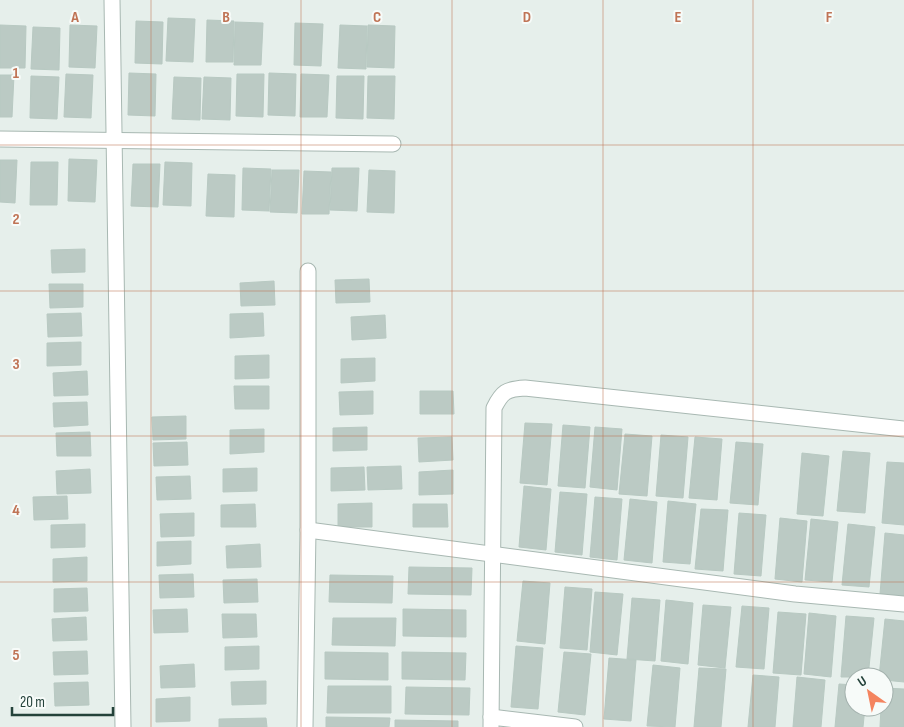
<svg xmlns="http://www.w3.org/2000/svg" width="904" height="727" viewBox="0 0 904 727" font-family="'Sofia Sans Condensed',sans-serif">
<rect width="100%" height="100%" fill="#e6efeb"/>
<g fill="#bbcac4" stroke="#b8c9c2">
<polygon points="168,18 195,19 193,62 166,61"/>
<polygon points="207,20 234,21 233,62 206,62"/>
<polygon points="136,21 163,22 162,64 135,63"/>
<polygon points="235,22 263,23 261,65 234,65"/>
<polygon points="295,23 323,24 321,66 294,65"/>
<polygon points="0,25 26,26 25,68 0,68"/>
<polygon points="70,25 97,26 95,68 69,67"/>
<polygon points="340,25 367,26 366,69 338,68"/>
<polygon points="368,25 395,26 394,68 367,67"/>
<polygon points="33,27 60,28 59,70 31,69"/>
<polygon points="129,73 156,74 155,116 128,115"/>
<polygon points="269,73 296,74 295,116 268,115"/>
<polygon points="66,74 93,75 91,118 64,117"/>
<polygon points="237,74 264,74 263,117 236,116"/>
<polygon points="301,74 329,75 327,117 300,117"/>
<polygon points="0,75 14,75 12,117 0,117"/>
<polygon points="31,76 59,77 57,119 30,118"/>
<polygon points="337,76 364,76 363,119 336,118"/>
<polygon points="368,76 395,76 394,119 367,118"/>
<polygon points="174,77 201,78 200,120 172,119"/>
<polygon points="204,77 231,78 230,120 202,119"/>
<polygon points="69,159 97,160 95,202 68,201"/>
<polygon points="0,160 17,160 15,203 0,202"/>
<polygon points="31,162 58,162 57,205 30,205"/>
<polygon points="165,162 192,163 191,206 163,205"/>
<polygon points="133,164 160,164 158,207 131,206"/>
<polygon points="243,168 271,169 269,211 242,210"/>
<polygon points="332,168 359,168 357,211 330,210"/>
<polygon points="272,170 299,170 297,213 270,212"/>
<polygon points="369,170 395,171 394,213 367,212"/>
<polygon points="304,171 331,172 329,214 302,214"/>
<polygon points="208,174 235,175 234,217 206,216"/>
<polygon points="85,249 85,272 52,273 51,250"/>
<polygon points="369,279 370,302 336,303 335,280"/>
<polygon points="274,281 275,305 241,306 240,283"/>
<polygon points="49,284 83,284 83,307 50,308"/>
<polygon points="81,313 82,336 48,337 47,314"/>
<polygon points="263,313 264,336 230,338 230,314"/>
<polygon points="385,315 386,338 352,340 351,317"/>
<polygon points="81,342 81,365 47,366 47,343"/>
<polygon points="269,355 269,378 235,379 235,356"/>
<polygon points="375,358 375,381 341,383 341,359"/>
<polygon points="87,371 88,395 54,396 53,373"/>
<polygon points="234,386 269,386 269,409 235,409"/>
<polygon points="373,391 373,414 340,415 339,392"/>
<polygon points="420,391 453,391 454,414 420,414"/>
<polygon points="87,402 88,425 54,427 53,403"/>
<polygon points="186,416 186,439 153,440 152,417"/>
<polygon points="525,423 552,424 547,485 520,483"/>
<polygon points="563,425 590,427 585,488 558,486"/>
<polygon points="367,427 367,450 333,451 333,428"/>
<polygon points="595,427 622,429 617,490 590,487"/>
<polygon points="264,429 264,452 230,454 230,430"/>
<polygon points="90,432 91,456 57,456 56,433"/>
<polygon points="625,434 652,436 647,496 619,494"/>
<polygon points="661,435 688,437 683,498 656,496"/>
<polygon points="452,437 453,460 419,462 418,438"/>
<polygon points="695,437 722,439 717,500 689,498"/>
<polygon points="187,442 188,465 154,466 153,443"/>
<polygon points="736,442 763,444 758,505 730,503"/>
<polygon points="843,451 870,453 865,513 837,511"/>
<polygon points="802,453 829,456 823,516 797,514"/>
<polygon points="887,462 904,463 904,525 882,523"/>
<polygon points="401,466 402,489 368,490 367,467"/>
<polygon points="364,467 365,490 331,491 331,468"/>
<polygon points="257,468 257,491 223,492 223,469"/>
<polygon points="90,469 91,493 57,494 56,471"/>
<polygon points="453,470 453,494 419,495 419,472"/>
<polygon points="190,476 191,499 157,500 156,477"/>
<polygon points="524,486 551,489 546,550 519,547"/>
<polygon points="560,492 587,494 582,555 555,552"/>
<polygon points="67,496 68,519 34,520 33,497"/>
<polygon points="595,497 622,499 617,560 590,557"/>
<polygon points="630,499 657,502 652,563 624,560"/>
<polygon points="668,501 696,504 690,564 663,562"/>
<polygon points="372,503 372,527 338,527 338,504"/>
<polygon points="255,504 256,527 221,527 221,505"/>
<polygon points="413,504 447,504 448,527 413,527"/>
<polygon points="701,509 728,510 723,571 695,569"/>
<polygon points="194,513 194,536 161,537 160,514"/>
<polygon points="739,513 766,515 761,576 734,574"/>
<polygon points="780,518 807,521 802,582 775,579"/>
<polygon points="811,519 838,522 832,582 805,580"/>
<polygon points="85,524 85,547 51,548 51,525"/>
<polygon points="848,524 875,527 869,587 842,585"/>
<polygon points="885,533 904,535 904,596 880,594"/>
<polygon points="191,541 191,564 157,566 157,542"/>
<polygon points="260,544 261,567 227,568 226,546"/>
<polygon points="87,557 87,581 53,582 53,559"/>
<polygon points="409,567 472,568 471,595 408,594"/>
<polygon points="193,574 194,597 160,598 159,575"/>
<polygon points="330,575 393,576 392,603 329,602"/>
<polygon points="257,579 258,602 224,603 223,580"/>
<polygon points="523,581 550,583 545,644 517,641"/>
<polygon points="565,587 592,589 587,650 560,648"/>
<polygon points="87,588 88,611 54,612 54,589"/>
<polygon points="595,592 623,594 617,655 590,652"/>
<polygon points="632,598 660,600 655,661 627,659"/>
<polygon points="666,600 693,603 688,664 661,661"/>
<polygon points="703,605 731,607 725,668 698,665"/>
<polygon points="742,606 769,608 764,669 736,667"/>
<polygon points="187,609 188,632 154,633 153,610"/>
<polygon points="403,609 466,610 466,637 403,636"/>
<polygon points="778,612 806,614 801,675 773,673"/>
<polygon points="809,613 836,616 831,677 804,674"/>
<polygon points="222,614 256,614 257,637 223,638"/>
<polygon points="846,616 874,618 868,677 841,677"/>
<polygon points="86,617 87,640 53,641 52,619"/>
<polygon points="333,618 396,618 395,646 332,645"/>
<polygon points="885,619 904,621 904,682 884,680 884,677 879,677"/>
<polygon points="259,646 259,669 225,670 225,647"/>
<polygon points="516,646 543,648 538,709 511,707"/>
<polygon points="87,651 88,674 54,675 53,652"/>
<polygon points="325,652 388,653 388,680 325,679"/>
<polygon points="402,652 466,653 465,680 402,679"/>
<polygon points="564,652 591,654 585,715 558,712"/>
<polygon points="609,658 636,660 631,721 604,719"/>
<polygon points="194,664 195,687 161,688 160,666"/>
<polygon points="653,665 680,668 675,727 647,726"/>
<polygon points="699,668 726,669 721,727 694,727"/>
<polygon points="753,675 779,677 775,727 748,727"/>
<polygon points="797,677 825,680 821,727 793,727"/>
<polygon points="266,681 266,704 232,705 231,682"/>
<polygon points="88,682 89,705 55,706 54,683"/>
<polygon points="839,684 854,685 854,707 865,707 863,727 835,727"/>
<polygon points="328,686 391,686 391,713 327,713"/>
<polygon points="406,687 470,688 469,715 405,714"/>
<polygon points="884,688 904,689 904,727 880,727 881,707 884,707"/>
<polygon points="190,697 190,721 156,722 156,699"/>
<polygon points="326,717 390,718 389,727 326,727"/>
<polygon points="266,718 267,727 219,727 219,719"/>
<polygon points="395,720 458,721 458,727 395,727"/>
</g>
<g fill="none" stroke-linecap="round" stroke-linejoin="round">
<defs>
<g id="minor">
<polyline points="112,0 123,727"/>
<polyline points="0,139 393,144"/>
<polyline points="308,530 795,594 904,604"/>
<polyline points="491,717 575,727"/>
<polyline points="305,727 308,530 308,271"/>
<path d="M491,727l3,-319c8,-16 12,-19 31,-20l379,41"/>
</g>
</defs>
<use href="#minor" stroke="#a8b8b2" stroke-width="17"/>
<use href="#minor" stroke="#fff" stroke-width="15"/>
</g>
<path fill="none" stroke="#c07456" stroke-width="1" stroke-opacity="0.55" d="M151,0v727M301,0v727M452,0v727M603,0v727M753,0v727M0,145h904M0,291h904M0,436h904M0,582h904"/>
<g font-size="16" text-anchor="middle" font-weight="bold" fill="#c07456" stroke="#f7fbf9" stroke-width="4" stroke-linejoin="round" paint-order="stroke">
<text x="75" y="22">A</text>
<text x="226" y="22">B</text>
<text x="377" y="22">C</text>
<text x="527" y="22">D</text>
<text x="678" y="22">E</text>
<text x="829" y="22">F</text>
<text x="16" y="78">1</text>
<text x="16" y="224">2</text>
<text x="16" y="369">3</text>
<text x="16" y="515">4</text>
<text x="16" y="660">5</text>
</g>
<g transform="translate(869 692) rotate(327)"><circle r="24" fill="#f7fbf9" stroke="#a3b1ad"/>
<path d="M0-4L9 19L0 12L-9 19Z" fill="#f4845f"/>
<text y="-8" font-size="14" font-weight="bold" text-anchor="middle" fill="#24423a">U</text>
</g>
<path d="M12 707v8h101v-8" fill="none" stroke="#24423a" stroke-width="2.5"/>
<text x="20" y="707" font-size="15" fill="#24423a" stroke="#f7fbf9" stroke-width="4" paint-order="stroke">20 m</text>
</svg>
